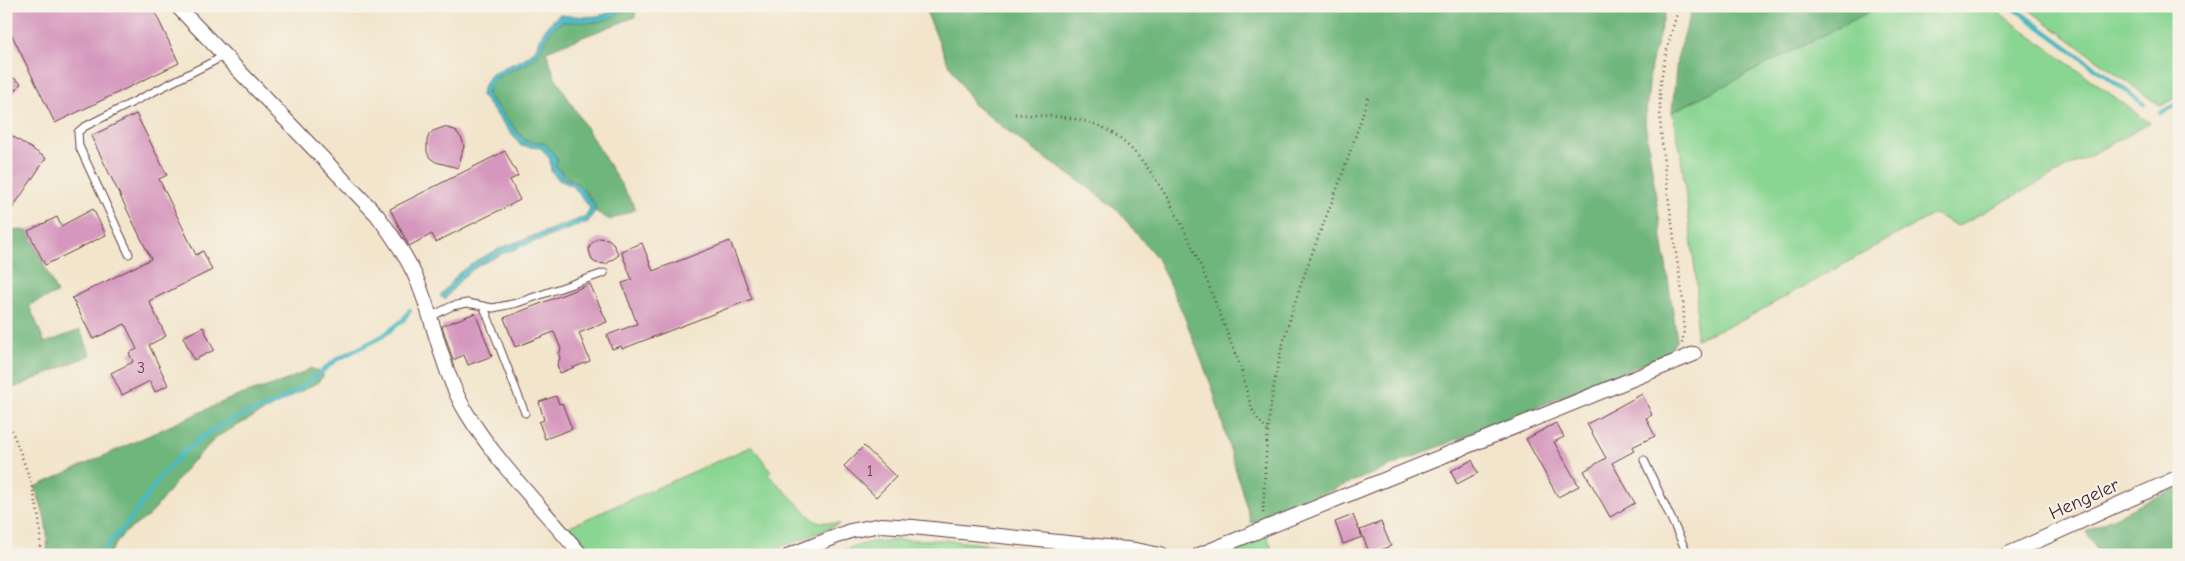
<svg xmlns="http://www.w3.org/2000/svg" width="2185" height="561" viewBox="0 0 2185 561" font-family="'Comic Neue',sans-serif">
<rect width="100%" height="100%" fill="#f7f3e8"/>
<filter id="ink" filterUnits="userSpaceOnUse"><feTurbulence type="fractalNoise" baseFrequency=".02" numOctaves="2"/><feDisplacementMap in="SourceGraphic" scale="10" xChannelSelector="R" yChannelSelector="G"/><feConvolveMatrix kernelMatrix="1 2 1 2 8 2 1 2 1" color-interpolation-filters="sRGB"/></filter>
<filter id="wash" filterUnits="userSpaceOnUse"><feTurbulence type="fractalNoise" baseFrequency=".0096" numOctaves="4" result="noise"/><feDisplacementMap in="SourceGraphic" scale="20" xChannelSelector="R" yChannelSelector="G"/><feGaussianBlur stdDeviation="1.12" result="paint"/><feColorMatrix in="noise" values="0 0 0 0 0 0 0 0 0 0 0 0 0 0 0 0 0 1.4 0 .05"/><feComposite in="paint" operator="in"/></filter>
<g filter="url(#wash)">
<rect width="100%" height="100%" fill="#f2e5cc"/>
<g fill="#89d592" stroke="#6a7a5e">
<polygon points="1881,6 1990,6 2150,123 1958,226 1934,214 1745,319 1696,339 1697,285 1680,149 1672,112"/>
<polygon points="2024,6 2179,6 2179,97 2160,106"/>
<polygon points="752,446 771,471 768,474 815,521 840,524 762,555 591,555 568,527"/>
<polygon points="1267,535 1274,555 1222,555"/>
<polygon points="898,540 946,540 1086,555 824,555 871,542"/>
</g>
<g fill="#6eb67c" stroke="#5c6a54">
<path d="M625,6h11l-1,11 -89,34 9,26 81,132 -26,11 -15,-9c0,-19 -28,-31 -39,-45l1,-8 -20,-16 -12,-1 -38,-47 3,-11 13,-10 17,-6 25,-24 4,-11 13,-11 35,1 27,-13z"/>
<polygon points="924,6 1667,6 1651,65 1645,122 1677,340 1667,354 1251,523 1213,390 1183,313 1157,258 1118,211 1088,187 1030,148 973,104 946,59"/>
<polygon points="1693,6 1881,6 1672,112 1677,59"/>
<polygon points="11,229 28,231 57,293 29,305 45,343 80,330 91,355 11,389 6,397 6,238"/>
<path d="M311,368l13,7 -6,7 -100,54 -29,29 -39,50 -27,19 -15,21h-61c2,-27 -3,-43 -12,-68l190,-86c30,-13 57,-15 86,-33z"/>
<polygon points="2179,486 2179,555 2099,555 2086,531"/>
</g>
<path fill="#4bbac2" stroke="#4a6c76" d="M619,6h4l1,3c-21,18 -36,13 -62,13 -4,3 -9,6 -12,10 -5,6 -7,16 -13,23 -16,19 -41,11 -50,39l38,47 20,2 12,15 -1,8 9,11 13,7 17,21v6l-7,11 -84,31 -25,12 -16,12 -18,22 -5,-3 19,-23 18,-13 26,-13 82,-30 5,-9 -17,-22 -14,-6 -8,-9 -1,-12 -9,-11 -20,-2 -40,-51c6,-31 31,-25 51,-42 7,-7 8,-17 13,-24 3,-5 10,-10 14,-14 22,1 43,6 60,-9z"/>
<g fill="none" stroke-linecap="round" stroke-linejoin="round">
<g stroke="#4bbac2" stroke-width="4.5">
<polyline points="2011,6 2144,104"/>
<polyline points="2160,113 2179,104"/>
<polyline points="98,555 127,524 163,474 185,451 209,432 236,418 274,404 297,391 336,360 383,336 403,320 410,310"/>
</g>
</g>
<g id="blocks">
<g fill="#d597bd">
<polygon points="11,6 152,6 179,63 55,123 6,23 6,9"/>
<polygon points="6,73 21,83 6,104"/>
<polygon points="136,114 167,175 159,179 196,255 203,251 212,270 149,301 166,336 149,345 168,385 155,392 150,381 122,395 111,373 133,362 129,353 137,349 125,324 93,339 72,298 151,259 91,136"/>
<polygon points="444,127 455,130 462,139 464,146 458,168 436,162 430,158 427,152 427,140 429,135 433,131"/>
<polygon points="6,132 46,158 6,218"/>
<polygon points="505,151 518,176 510,180 520,200 436,242 432,234 409,246 390,209"/>
<polygon points="93,209 106,235 45,265 28,231 57,217 61,226"/>
<polygon points="598,238 608,239 612,242 619,255 606,264 596,263 592,260 589,250 590,245"/>
<polygon points="730,241 752,299 622,349 621,346 612,349 607,335 637,324 622,283 632,280 621,251 642,243 653,271"/>
<polygon points="590,284 607,322 579,333 590,361 560,373 557,365 560,358 559,354 561,349 554,332 515,347 504,318"/>
<polygon points="475,313 492,356 468,365 464,355 453,360 442,326"/>
<polygon points="203,327 214,350 194,360 183,337"/>
<polygon points="1642,394 1652,415 1646,418 1655,436 1632,447 1634,451 1612,463 1635,503 1610,517 1584,471 1606,458 1587,424"/>
<polygon points="556,396 559,404 562,403 572,429 545,439 539,422 544,420 539,402"/>
<polygon points="1556,423 1564,437 1554,442 1579,486 1558,497 1526,439"/>
<polygon points="864,446 896,477 876,497 844,466"/>
<polygon points="1472,460 1478,473 1457,484 1451,471"/>
<polygon points="1353,515 1362,537 1343,544 1335,522"/>
<polygon points="1381,522 1391,546 1370,554 1360,530"/>
</g>
</g>
</g>
<g filter="url(#ink)">
<use href="#blocks" fill-opacity="0" stroke="#633d43" stroke-width="1"/>
<g fill="none" stroke-linecap="round" stroke-linejoin="round">
<defs>
<g id="service">
<polyline points="129,254 79,146 78,132 84,127 224,56"/>
<polyline points="484,307 525,413"/>
<polyline points="430,317 452,306 467,303 493,308 517,303 604,273"/>
<polyline points="1644,460 1688,555"/>
</g>
<g id="minor">
<path d="M177,6l200,209c15,20 30,41 40,65 18,43 25,91 49,132 31,51 77,97 115,143"/>
<polyline points="790,555 850,531 881,525 913,527 1136,550 1160,555"/>
<polyline points="1199,555 1694,354"/>
<polyline points="2006,555 2179,477"/>
</g>
</defs>
<use href="#service" stroke="#633d43" stroke-width="9"/>
<use href="#minor" stroke="#633d43" stroke-width="16"/>
<g stroke="#633d43" stroke-width="2.5" stroke-dasharray="1 4" stroke-linecap="butt">
<path d="M1679,6c-8,29 -18,59 -19,89 -1,50 9,102 15,151 4,31 13,67 7,98"/>
<path d="M1015,114c26,2 54,1 79,10 71,24 117,170 143,234 7,18 9,37 17,55 3,6 9,12 13,18"/>
<path d="M6,416c16,41 40,95 33,139"/>
<path d="M1263,513c2,-47 4,-93 13,-139 14,-70 42,-135 67,-201 9,-26 18,-53 26,-79"/>
</g>
<use href="#service" stroke="#fff" stroke-width="7"/>
<use href="#minor" stroke="#fff" stroke-width="14"/>
</g>
</g>
<g text-anchor="middle" dominant-baseline="central" stroke-width="4" stroke-linejoin="round" paint-order="stroke">
<g font-size="16" fill="#6d3d50">
<text x="141" y="368">3</text>
<text x="870" y="471">1</text>
</g>
<g font-size="19" fill="#4a1f2b" stroke="#f7f3e8">
<text transform="translate(2084 499) rotate(-24)">Hengeler</text>
</g>
</g>
<rect width="2185" height="561" fill="none" stroke="#f7f3e8" stroke-width="25"/>
</svg>
